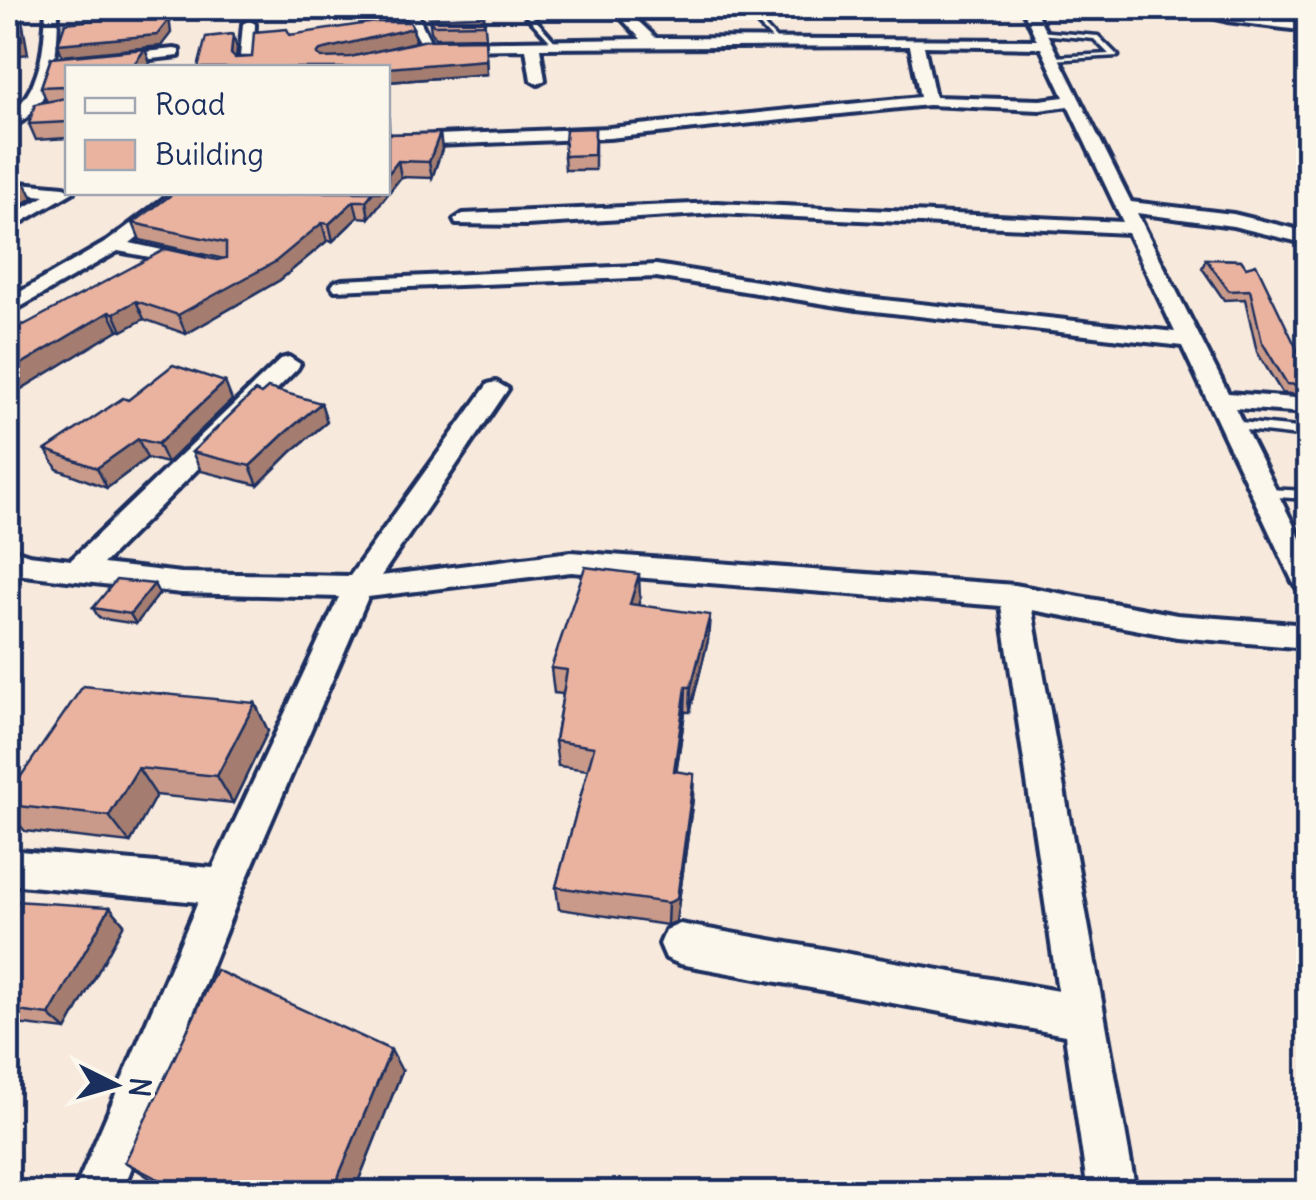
<svg xmlns="http://www.w3.org/2000/svg" width="1316" height="1200" viewBox="0 0 1316 1200" font-family="Delius,sans-serif">
<rect width="100%" height="100%" fill="#f8e9dd"/>
<filter id="ink" filterUnits="userSpaceOnUse"><feTurbulence type="fractalNoise" baseFrequency=".01" numOctaves="2"/><feDisplacementMap in="SourceGraphic" scale="20" xChannelSelector="R" yChannelSelector="G"/><feConvolveMatrix kernelMatrix="1 2 1 2 8 2 1 2 1" color-interpolation-filters="sRGB"/></filter>
<g filter="url(#ink)">
<g fill="none" stroke-linecap="round" stroke-linejoin="round">
<defs>
<g id="lane">
<polygon points="519,8 525,8 557,44 553,44"/>
<polygon points="742,8 748,8 778,41 774,41"/>
<polygon points="1038,31 1098,36 1118,56 1051,60 1053,57 1109,54 1094,39 1040,34"/>
<polygon points="1231,421 1308,429 1308,437 1227,428 1225,425"/>
<polygon points="1266,489 1308,491 1308,499 1261,496 1259,493"/>
</g>
<g id="street">
<path d="M46,8h12c0,41 -3,104 -50,120v-12c34,-27 36,-67 38,-108z"/>
<polygon points="402,8 414,8 434,49 424,49"/>
<path d="M612,8h12l32,30 381,2 -15,-32h12l97,194 102,12 75,18v12l-75,-18 -96,-13 91,180 80,6v14l-73,-5 73,146v38l-10,-3 -5,-7 -111,-236 -325,-37 -201,-32 -321,13 -3,-4 3,-4 7,-2 314,-15 201,32 318,35 -47,-99 -411,-20 -190,12 -71,-1 -2,-4 9,-6 254,-11 406,19 -55,-116 -28,4 -112,-5 -319,33 -221,9v-10l221,-9 311,-31 -10,-51 -370,2 5,32 -7,4 -7,-4 -5,-31 -79,1 -7,-4 7,-4 194,-3zM924,46l117,2 23,49 -24,3 -105,-3z"/>
<polygon points="1179,8 1308,23 1308,31 1227,21"/>
<polygon points="249,20 255,24 253,68 239,68 243,24"/>
<polygon points="174,49 179,50 179,56 105,64 98,60 105,56"/>
<polygon points="8,182 64,187 73,192 8,230 8,217 45,196 8,192"/>
<polygon points="173,192 194,192 130,243 203,259 203,267 118,251 8,314 8,299 108,241"/>
<polygon points="289,357 300,364 297,369 103,564 181,573 350,576 488,384 496,382 508,389 381,576 571,552 1015,585 1177,615 1308,625 1308,648 1177,637 1032,610 1136,1192 1088,1192 1065,1035 680,964 666,958 660,944 666,930 680,924 1058,991 1001,606 571,572 368,597 243,887 122,1192 74,1192 198,902 8,884 8,850 213,868 339,597 181,593 24,575 8,569 8,548 29,555 71,560 281,359"/>
</g>
</defs>
<use href="#lane" stroke="#1b2f5e" stroke-width="7"/>
<use href="#street" stroke="#1b2f5e" stroke-width="8"/>
<use href="#lane" fill="#fbf7ec" fill-rule="evenodd"/>
<use href="#street" fill="#fbf7ec" fill-rule="evenodd"/>
</g>
<g fill="#c99a89" stroke="#1b2f5e" stroke-width="2.5">
<polygon points="484,16 486,37 435,38 431,31 429,18"/>
<polygon points="413,28 415,42 363,55 485,39 487,74 388,82 389,133 442,149 432,178 401,177 369,218 358,217 333,241 327,241 280,280 186,334 144,319 122,331 118,330 8,397 8,320 24,325 224,259 140,240 133,223 281,195 269,192 388,192 388,68 198,68 233,34 237,48 236,57 252,57 290,35"/>
<polygon points="145,49 150,63 146,68 68,68 68,138 36,140 29,124 35,104 47,102 41,87 51,58"/>
<polygon points="8,121 12,130 16,140 8,140"/>
<polygon points="595,128 595,170 565,170 564,156"/>
<polygon points="1206,259 1241,260 1308,372 1308,396 1282,393 1257,352 1245,299 1224,300 1202,268"/>
<polygon points="261,394 321,403 327,422 291,452 258,485 201,471 192,452"/>
<polygon points="128,400 232,400 167,463 147,458 107,488 57,469 46,450"/>
<polygon points="154,584 159,594 136,624 99,618 93,608"/>
<polygon points="640,599 638,605 708,640 690,712 685,712 676,771 693,798 676,922 667,925 559,909 556,887 588,770 558,766 555,741 563,694 554,693 551,668"/>
<polygon points="255,703 268,731 233,803 156,795 130,843 25,831 8,812 8,795"/>
<polygon points="110,907 124,924 66,1030 8,1023 8,911"/>
<polygon points="402,1071 354,1192 176,1192 151,1179 125,1162"/>
</g>
<g fill="#a47d6f" stroke="#1b2f5e" stroke-width="2.5">
<polygon points="17,8 20,8 28,54 8,57 8,42"/>
<polygon points="166,8 168,8 171,33 161,46 62,56 58,44"/>
<polygon points="413,28 415,42 323,64 317,54 320,50"/>
<polygon points="233,34 237,48 235,68 231,54"/>
<polygon points="485,39 487,74 388,82 389,133 388,135 388,68"/>
<polygon points="145,49 150,63 146,68 131,68"/>
<polygon points="440,133 442,149 432,178 429,162"/>
<polygon points="398,161 401,177 369,218 366,201 373,192 388,192 388,174"/>
<polygon points="25,182 33,198 8,213 8,192"/>
<polygon points="354,201 358,217 333,241 329,224"/>
<polygon points="322,223 327,241 280,280 186,334 178,315"/>
<polygon points="136,301 144,319 122,331 114,313"/>
<polygon points="109,312 118,330 8,397 8,372"/>
<polygon points="225,382 232,400 167,463 158,444"/>
<polygon points="321,403 327,422 291,452 258,485 250,466 285,433"/>
<polygon points="138,439 147,458 107,488 97,468"/>
<polygon points="639,574 640,599 631,630 630,604"/>
<polygon points="154,584 159,594 136,624 130,614"/>
<polygon points="710,615 708,640 690,712 691,687"/>
<polygon points="686,687 685,712 673,795 674,771"/>
<polygon points="255,703 268,731 233,803 217,776"/>
<polygon points="138,768 156,795 130,843 109,816"/>
<polygon points="694,774 693,798 676,922 667,925 668,903"/>
<polygon points="110,907 124,924 66,1030 49,1015"/>
<polygon points="391,1050 402,1071 354,1192 332,1192"/>
</g>
<g fill="#eab39f" stroke="#1b2f5e" stroke-width="2.5">
<polygon points="8,8 17,8 22,40 8,42"/>
<polygon points="118,8 166,8 167,22 157,35 58,44 65,23 124,17"/>
<polygon points="484,16 484,24 433,25 429,18"/>
<polygon points="375,22 410,22 413,28 320,50 317,54 321,58 350,57 427,40 485,39 486,60 388,68 198,68 206,37 233,34 231,54 235,58 252,57 254,32 287,29 290,35"/>
<polygon points="145,49 131,68 68,68 68,122 29,124 35,104 66,98 64,86 41,87 51,58"/>
<polygon points="595,128 594,155 564,156 566,129"/>
<polygon points="440,133 429,162 398,161 388,174 388,134"/>
<polygon points="8,180 25,182 8,192"/>
<polygon points="175,192 253,192 279,196 285,192 373,192 366,201 354,201 329,224 322,223 275,262 178,315 136,301 114,313 109,312 8,372 8,320 24,325 166,249 217,260 226,258 226,243 133,223"/>
<polygon points="1206,259 1241,260 1246,267 1256,264 1308,372 1308,386 1287,384 1262,342 1250,290 1229,291"/>
<polygon points="173,365 225,382 158,444 138,439 97,468 46,450 123,398 128,400"/>
<polygon points="268,388 321,403 285,433 250,466 192,452 255,391 261,394"/>
<polygon points="585,567 639,574 630,604 710,615 691,687 686,687 674,771 694,774 677,899 668,903 556,887 594,747 555,741 567,670 551,668"/>
<polygon points="116,580 154,584 130,614 93,608"/>
<polygon points="83,686 255,703 217,776 138,768 109,816 8,805 8,795"/>
<polygon points="14,901 110,907 49,1015 8,1010 8,911"/>
<polygon points="216,970 391,1050 332,1192 183,1192 125,1162"/>
</g>
</g>
<rect width="1316" height="1200" fill="none" stroke="#fbf7ec" stroke-width="40"/>
<rect x="20" y="20" width="1276" height="1160" fill="none" stroke="#1b2f5e" stroke-width="4" filter="url(#ink)"/>
<rect x="65" y="65" width="325" height="130" fill="#fbf7ec" stroke="#a1a7b3" stroke-width="2.5"/>
<rect x="85" y="98" width="50" height="15" fill="#fbf7ec" stroke="#a1a7b3" stroke-width="2.5"/>
<text x="155" y="115" font-size="30" fill="#1b2f5e">Road</text>
<rect x="85" y="140" width="50" height="30" fill="#eab39f" stroke="#a1a7b3" stroke-width="2.5"/>
<text x="155" y="165" font-size="30" fill="#1b2f5e">Building</text>
<g transform="translate(115 1085) rotate(95)" stroke="#fbf7ec" stroke-width="8" paint-order="stroke">
<path d="M0-8L18 38L0 25L-18 38Z" fill="#1b2f5e"/>
<text y="-15" font-size="28" font-weight="bold" text-anchor="middle" fill="#1b2f5e">N</text>
</g>
</svg>
